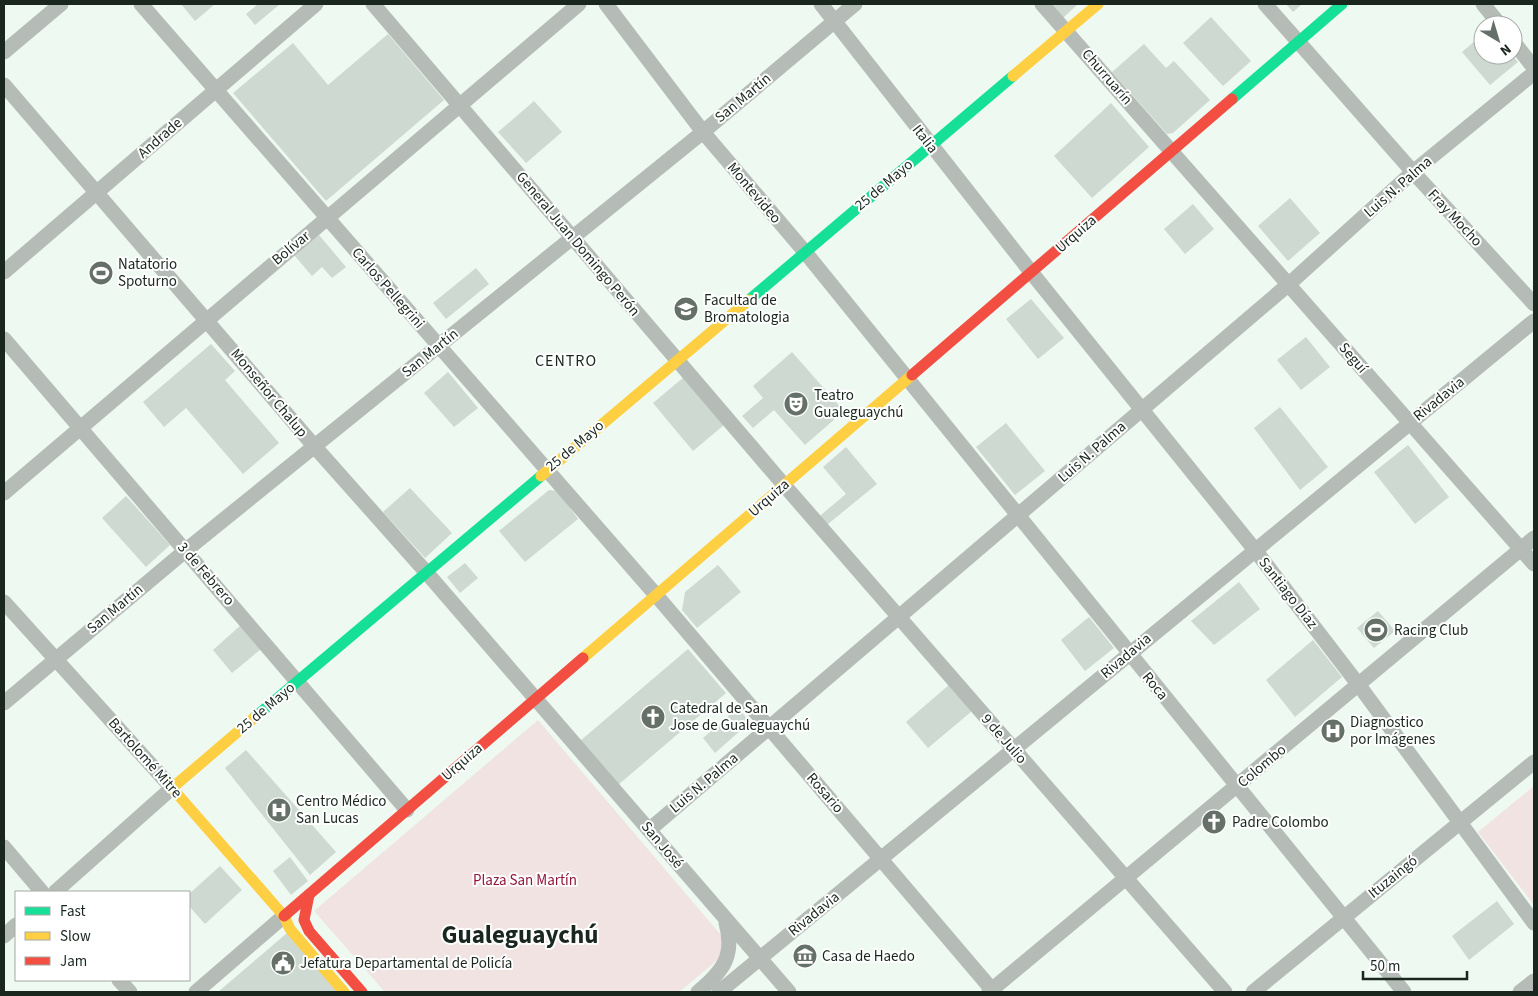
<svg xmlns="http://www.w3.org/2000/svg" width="1538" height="996" viewBox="0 0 1538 996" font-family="'Source Sans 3',sans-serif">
<rect width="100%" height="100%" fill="#eef9f1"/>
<g fill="#f1e3e1">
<polygon points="538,720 732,948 679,992 385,992 314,911"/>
<polygon points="1534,786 1534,905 1478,832"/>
</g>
<g fill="#cdd9d1">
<polygon points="181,4 215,4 195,21"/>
<polygon points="258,4 280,4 255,25 246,14"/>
<polygon points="1051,4 1078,4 1063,18"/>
<polygon points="1286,4 1302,4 1293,12"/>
<polygon points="1211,17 1251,61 1223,86 1183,43"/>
<polygon points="388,34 444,100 326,201 233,93 293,43 328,85"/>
<polygon points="1483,34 1483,55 1512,55 1518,62 1490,85 1462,52"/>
<polygon points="1144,44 1166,68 1174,61 1210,100 1173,133 1167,134 1112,72"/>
<polygon points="534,101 562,132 526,163 498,132"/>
<polygon points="1111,103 1149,147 1092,198 1054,156"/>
<polygon points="1290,198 1320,233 1288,261 1258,226"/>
<polygon points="1193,204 1214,229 1185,254 1164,229"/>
<polygon points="319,235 346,267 332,278 322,267 312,276 294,255"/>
<polygon points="476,268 489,284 446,319 433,303"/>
<polygon points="1031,299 1064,338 1038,359 1006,319"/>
<polygon points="1306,337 1330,367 1301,390 1277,360"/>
<polygon points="211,344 235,371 225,380 279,443 243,474 186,408 164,427 143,402"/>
<polygon points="792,352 844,411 805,445 774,410 753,428 742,416 763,398 753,386"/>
<polygon points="448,372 478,408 454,427 424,393"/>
<polygon points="684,377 724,425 693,451 653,403"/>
<polygon points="1280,407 1328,467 1300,490 1254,428"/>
<polygon points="1006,423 1045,471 1015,495 976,447"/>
<polygon points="1408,445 1449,497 1415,524 1374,472"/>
<polygon points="846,447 877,484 822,529 815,520 846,494 823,467"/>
<polygon points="410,488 452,533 425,558 383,512"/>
<polygon points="549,490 558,491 578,519 525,562 499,531"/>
<polygon points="126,496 170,545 146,567 102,518"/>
<polygon points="465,563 478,578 460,593 447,577"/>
<polygon points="718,565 741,592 697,628 682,610 685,592"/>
<polygon points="1239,582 1260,609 1214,645 1191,621"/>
<polygon points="1378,611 1395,631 1374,648 1357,628"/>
<polygon points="1089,617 1114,648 1085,671 1061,640"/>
<polygon points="241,625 261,649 232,673 213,650"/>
<polygon points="1313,640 1342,677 1295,717 1266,680"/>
<polygon points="688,649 726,693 618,785 580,741"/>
<polygon points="950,684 972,711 928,748 906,722"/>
<polygon points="738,708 750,722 715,753 703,738"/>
<polygon points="246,750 336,852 310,875 225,768"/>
<polygon points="290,857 308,881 291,895 273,871"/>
<polygon points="220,866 242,890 205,924 189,906 189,894"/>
<polygon points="1497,901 1514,924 1469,960 1452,936"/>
<polygon points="287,933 338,992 218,992"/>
</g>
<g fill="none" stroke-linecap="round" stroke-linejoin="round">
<g stroke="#b5bcb7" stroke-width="15">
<polyline points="141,4 656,595 994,992"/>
<polyline points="373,4 784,485 1225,992"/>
<polyline points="606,4 703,132 805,252 1404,992"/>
<polyline points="821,4 1031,272 1255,550 1358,684 1534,923"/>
<polyline points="1042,4 1534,564"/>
<polyline points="1265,4 1413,172 1534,304"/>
<polyline points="1483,4 1500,25"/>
<polyline points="1513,41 1534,68"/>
<polyline points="4,52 61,4"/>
<polyline points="4,85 315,447 426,572 789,992"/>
<polyline points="4,272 316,4"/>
<polyline points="4,339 407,810"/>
<polyline points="4,493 579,4"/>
<polyline points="4,602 172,788 55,892"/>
<polyline points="4,703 185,551 703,132 855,4"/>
<polyline points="649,830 1289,284 1413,172 1534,73"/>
<polyline points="4,847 42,892"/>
<polyline points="4,936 16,925"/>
<polyline points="119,980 130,992"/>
<polyline points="196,992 284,916"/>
<path d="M698,992c25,-21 37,-36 28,-69"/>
<polyline points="719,992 1534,321"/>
<polyline points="989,992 1534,538"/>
<polyline points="1253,992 1534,762"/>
<polyline points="1520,992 1534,981"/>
</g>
<g stroke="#16e098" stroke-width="11">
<polyline points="1232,99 1342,4"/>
<polyline points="749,300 1013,76"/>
<polyline points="254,718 541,476"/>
</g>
<g stroke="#ffcf43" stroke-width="11">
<polyline points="1013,76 1098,4"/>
<polyline points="541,476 749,300"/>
<polyline points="583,658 912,375"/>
<polyline points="254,718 172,788 284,916 290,929 344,992"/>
</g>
<g stroke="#f24e42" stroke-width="11">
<polyline points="912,375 1232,99"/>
<polyline points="309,895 304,920 309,931 362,992"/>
<polyline points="284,916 583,658"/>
</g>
</g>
<defs>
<symbol id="stadium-disc" viewBox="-11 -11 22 22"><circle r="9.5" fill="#647068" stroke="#fff"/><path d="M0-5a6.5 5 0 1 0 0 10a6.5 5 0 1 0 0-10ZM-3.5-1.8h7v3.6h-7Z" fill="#fff"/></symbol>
<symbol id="university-disc" viewBox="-11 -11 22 22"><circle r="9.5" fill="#647068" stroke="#fff"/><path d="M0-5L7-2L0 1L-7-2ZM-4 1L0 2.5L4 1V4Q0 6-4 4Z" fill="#fff"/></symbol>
<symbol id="theatre-disc" viewBox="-11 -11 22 22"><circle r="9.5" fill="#647068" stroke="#fff"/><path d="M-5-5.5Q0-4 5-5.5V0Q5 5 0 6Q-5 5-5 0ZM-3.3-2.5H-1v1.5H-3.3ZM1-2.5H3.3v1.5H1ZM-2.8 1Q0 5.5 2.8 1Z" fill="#fff"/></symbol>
<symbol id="church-disc" viewBox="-11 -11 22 22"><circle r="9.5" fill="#647068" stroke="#fff"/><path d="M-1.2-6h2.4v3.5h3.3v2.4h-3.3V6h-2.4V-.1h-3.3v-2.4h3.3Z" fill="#fff"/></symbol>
<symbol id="hospital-disc" viewBox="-11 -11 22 22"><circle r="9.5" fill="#647068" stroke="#fff"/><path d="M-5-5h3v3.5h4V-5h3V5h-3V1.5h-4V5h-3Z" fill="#fff"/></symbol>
<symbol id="museum-disc" viewBox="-11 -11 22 22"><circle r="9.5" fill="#647068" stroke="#fff"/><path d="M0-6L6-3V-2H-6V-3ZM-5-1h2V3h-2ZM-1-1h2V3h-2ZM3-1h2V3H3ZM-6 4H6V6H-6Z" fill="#fff"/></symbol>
<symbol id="civic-disc" viewBox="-11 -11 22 22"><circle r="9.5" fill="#647068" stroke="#fff"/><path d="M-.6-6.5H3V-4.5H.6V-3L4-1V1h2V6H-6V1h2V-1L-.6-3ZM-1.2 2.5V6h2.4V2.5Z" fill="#fff"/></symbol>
</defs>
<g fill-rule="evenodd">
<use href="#stadium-disc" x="87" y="259" width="28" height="28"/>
<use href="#university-disc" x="672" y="295" width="28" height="28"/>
<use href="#theatre-disc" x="782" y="390" width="28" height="28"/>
<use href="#stadium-disc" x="1362" y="616" width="28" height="28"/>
<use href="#church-disc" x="639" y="703" width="28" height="28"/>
<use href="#hospital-disc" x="1319" y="717" width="28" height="28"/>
<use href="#hospital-disc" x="265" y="796" width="28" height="28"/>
<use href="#church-disc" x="1200" y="808" width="28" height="28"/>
<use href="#museum-disc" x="791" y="942" width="28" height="28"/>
<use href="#civic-disc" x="269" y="949" width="28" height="28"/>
</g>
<g text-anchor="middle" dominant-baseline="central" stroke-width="4" stroke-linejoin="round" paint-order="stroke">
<g font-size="15" fill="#19271e" stroke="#fff">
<text transform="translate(1107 77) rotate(49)">Churruarín</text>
<text transform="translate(743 98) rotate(-40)">San Martín</text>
<text transform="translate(160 138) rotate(-41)">Andrade</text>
<text transform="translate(925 139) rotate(52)">Italia</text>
<text transform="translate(884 185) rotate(-40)">25 de Mayo</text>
<text transform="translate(1398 187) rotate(-41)">Luis N. Palma</text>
<text transform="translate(754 193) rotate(50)">Montevideo</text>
<text transform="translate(1455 218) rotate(47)">Fray Mocho</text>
<text transform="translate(1076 234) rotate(-41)">Urquiza</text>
<text transform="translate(578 244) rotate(50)">General Juan Domingo Perón</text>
<text transform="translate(291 248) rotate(-40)">Bolívar</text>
<text transform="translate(388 288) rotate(49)">Carlos Pellegrini</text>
<text transform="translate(430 353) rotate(-39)">San Martín</text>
<text transform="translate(1353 358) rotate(49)">Seguí</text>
<text transform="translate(269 393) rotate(50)">Monseñor Chalup</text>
<text transform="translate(1439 399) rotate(-39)">Rivadavia</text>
<text transform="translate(575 446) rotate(-40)">25 de Mayo</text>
<text transform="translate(1092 452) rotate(-41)">Luis N. Palma</text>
<text transform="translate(769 498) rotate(-41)">Urquiza</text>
<text transform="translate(206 574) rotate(49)">3 de Febrero</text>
<text transform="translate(1288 593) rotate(52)">Santiago Díaz</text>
<text transform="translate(115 609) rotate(-40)">San Martín</text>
<text transform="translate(1126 656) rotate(-40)">Rivadavia</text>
<text transform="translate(1155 686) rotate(51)">Roca</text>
<text transform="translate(266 708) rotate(-40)">25 de Mayo</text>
<text transform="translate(1004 739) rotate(49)">9 de Julio</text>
<text transform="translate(145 758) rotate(48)">Bartolomé Mitre</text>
<text transform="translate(462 762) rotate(-41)">Urquiza</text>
<text transform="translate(1262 766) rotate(-40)">Colombo</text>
<text transform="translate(704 783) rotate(-40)">Luis N. Palma</text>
<text transform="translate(825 793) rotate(49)">Rosario</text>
<text transform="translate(662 845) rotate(50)">San José</text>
<text transform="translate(1393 877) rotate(-39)">Ituzaingó</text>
<text transform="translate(814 914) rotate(-39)">Rivadavia</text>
</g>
<g font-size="15" fill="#19271e" stroke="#fff" text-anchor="start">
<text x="118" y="264">Natatorio<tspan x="118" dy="17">Spoturno</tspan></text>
<text x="704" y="300">Facultad de<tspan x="704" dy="17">Bromatologia</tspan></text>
<text x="814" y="395">Teatro<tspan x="814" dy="17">Gualeguaychú</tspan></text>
<text x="1394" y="630">Racing Club</text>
<text x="670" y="708">Catedral de San<tspan x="670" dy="17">Jose de Gualeguaychú</tspan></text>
<text x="1350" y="722">Diagnostico<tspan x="1350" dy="17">por Imágenes</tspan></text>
<text x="296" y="801">Centro Médico<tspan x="296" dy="17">San Lucas</tspan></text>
<text x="1232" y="822">Padre Colombo</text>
<text x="822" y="956">Casa de Haedo</text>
<text x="300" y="963">Jefatura Departamental de Policía</text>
</g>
<g font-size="15" fill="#8f173a" stroke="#fff">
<text x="525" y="880">Plaza San Martín</text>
</g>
<g font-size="16" letter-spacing="1" fill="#19271e" stroke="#fff">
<text x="566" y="361">CENTRO</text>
</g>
<g font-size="25" font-weight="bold" fill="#19271e" stroke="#fff">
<text x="520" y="935">Gualeguaychú</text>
</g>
</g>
<rect width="1538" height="996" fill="none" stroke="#19271e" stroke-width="10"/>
<rect x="15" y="891" width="175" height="90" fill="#ffffff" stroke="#a3a9a5"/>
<rect x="25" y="907" width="25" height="8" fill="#16e098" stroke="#a3a9a5"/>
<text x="60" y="916" font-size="15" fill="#19271e">Fast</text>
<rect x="25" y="932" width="25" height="8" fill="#ffcf43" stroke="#a3a9a5"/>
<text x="60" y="941" font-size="15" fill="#19271e">Slow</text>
<rect x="25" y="957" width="25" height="8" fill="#f24e42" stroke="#a3a9a5"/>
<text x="60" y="966" font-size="15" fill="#19271e">Jam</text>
<g transform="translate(1498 40) rotate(142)"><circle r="24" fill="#ffffff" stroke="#a3a9a5"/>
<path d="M0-4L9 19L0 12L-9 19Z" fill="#647068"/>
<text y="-8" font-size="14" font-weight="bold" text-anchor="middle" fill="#19271e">N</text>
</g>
<path d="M1363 971v8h104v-8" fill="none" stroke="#19271e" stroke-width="2.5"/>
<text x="1370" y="971" font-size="15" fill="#19271e" stroke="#ffffff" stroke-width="4" paint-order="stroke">50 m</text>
</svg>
